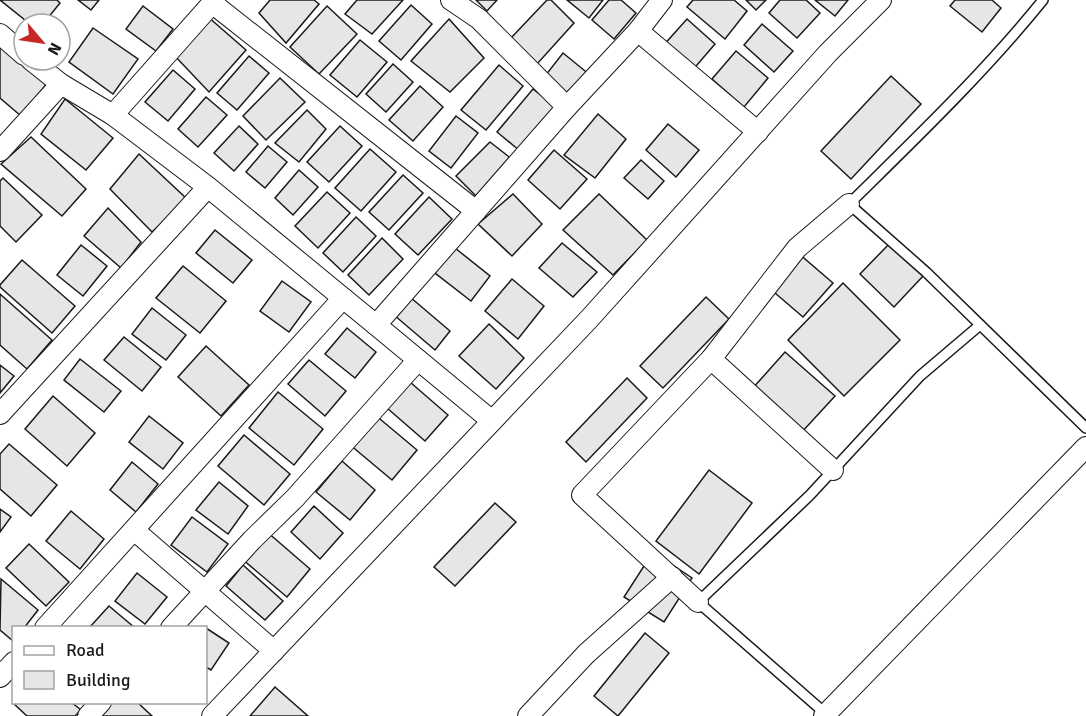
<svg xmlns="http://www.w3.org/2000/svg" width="1086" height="716" viewBox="0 0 1086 716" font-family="Signika,sans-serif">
<rect width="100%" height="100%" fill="#fff"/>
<g fill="#e6e6e6" stroke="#1a1a1a" stroke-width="1.5">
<polygon points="0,0 57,0 60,3 43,24 30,24"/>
<polygon points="78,0 99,0 91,10"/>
<polygon points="270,0 314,0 319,4 286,43 259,13"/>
<polygon points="357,0 403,0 372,34 345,14"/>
<polygon points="476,0 497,0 487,11"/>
<polygon points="547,0 551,0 574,23 537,64 511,38"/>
<polygon points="567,0 603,0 589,18"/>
<polygon points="609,0 621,0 636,13 614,39 592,20"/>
<polygon points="693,0 734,0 747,11 725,39 687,7"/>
<polygon points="746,0 766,0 756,10"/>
<polygon points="780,0 806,0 820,13 797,38 769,13"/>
<polygon points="815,0 848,0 835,16"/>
<polygon points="955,0 992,0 1001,8 982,32 950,6"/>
<polygon points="411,5 432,24 401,60 379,41"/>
<polygon points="143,6 173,29 156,51 126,29"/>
<polygon points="327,6 357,34 319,74 290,47"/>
<polygon points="207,16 246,50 209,92 173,54"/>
<polygon points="449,19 484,58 450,92 411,61"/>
<polygon points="687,19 715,44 691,72 662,47"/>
<polygon points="762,24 793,51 774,72 744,45"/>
<polygon points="93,28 138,59 113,94 69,62"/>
<polygon points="360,40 387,62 357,97 330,75"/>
<polygon points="0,43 48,82 21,116 0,98"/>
<polygon points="736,51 768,78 744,107 712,79"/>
<polygon points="563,53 590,75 572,97 545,76"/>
<polygon points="249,56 269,73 237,110 217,93"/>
<polygon points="393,64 413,82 386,112 366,94"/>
<polygon points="499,65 523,86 486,130 461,110"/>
<polygon points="173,70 195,89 168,121 145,102"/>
<polygon points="891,76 921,104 851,179 821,151"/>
<polygon points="280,78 305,102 266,140 243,116"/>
<polygon points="420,86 443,107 413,141 389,120"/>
<polygon points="533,89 556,107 520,151 497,132"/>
<polygon points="206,97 227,115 198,147 178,129"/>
<polygon points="65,99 113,138 86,170 41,134"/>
<polygon points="307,110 326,129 299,162 275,143"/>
<polygon points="598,114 626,139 595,178 564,155"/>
<polygon points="456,116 478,133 451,168 429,151"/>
<polygon points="668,124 699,150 676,177 646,150"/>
<polygon points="239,126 258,144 234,171 214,153"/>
<polygon points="340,126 362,146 329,182 307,162"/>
<polygon points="31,137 86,189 62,216 1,164"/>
<polygon points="490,142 513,160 477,197 456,176"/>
<polygon points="268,146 287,162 265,188 246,172"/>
<polygon points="370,149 396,172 361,211 335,188"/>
<polygon points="554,150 587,179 560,209 528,180"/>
<polygon points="139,154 187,199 152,232 110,189"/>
<polygon points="641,160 664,181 648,199 624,178"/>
<polygon points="299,170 318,187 293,215 275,198"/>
<polygon points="403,175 423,193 389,230 369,212"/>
<polygon points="3,178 42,215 16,242 0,226 0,181"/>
<polygon points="327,192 350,213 318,248 295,226"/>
<polygon points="513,194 542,224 512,256 478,224"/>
<polygon points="599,194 647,240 613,275 563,230"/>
<polygon points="429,197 452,219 418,255 395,234"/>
<polygon points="108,208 141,242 121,268 84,236"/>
<polygon points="356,217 376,236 343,272 323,253"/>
<polygon points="215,230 252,260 233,283 196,253"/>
<polygon points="382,238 403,259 369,295 348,275"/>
<polygon points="562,243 597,272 573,297 539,268"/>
<polygon points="890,243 924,275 894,307 860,274"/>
<polygon points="81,245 107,266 83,296 57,275"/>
<polygon points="455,248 490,276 471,301 435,273"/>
<polygon points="798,253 833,283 803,317 768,287"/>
<polygon points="22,260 75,306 52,333 0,287 0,285"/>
<polygon points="183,266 226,301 200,333 156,298"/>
<polygon points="512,279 544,306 518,339 485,311"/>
<polygon points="282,281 311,302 289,332 260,311"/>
<polygon points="843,283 900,340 844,396 788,340"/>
<polygon points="0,294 52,340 27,369 0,345"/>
<polygon points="410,297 450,331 435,350 394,315"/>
<polygon points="706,297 729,319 663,388 640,366"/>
<polygon points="152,308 186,335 166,360 132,334"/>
<polygon points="489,324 524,358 496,389 459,356"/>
<polygon points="347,328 376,352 355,378 325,354"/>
<polygon points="124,337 161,367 142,391 104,360"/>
<polygon points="206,346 249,385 221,416 178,377"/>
<polygon points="785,352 835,396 801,433 752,389"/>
<polygon points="80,359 121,391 104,412 64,380"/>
<polygon points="309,360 346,391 325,416 288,384"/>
<polygon points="0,365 14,376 0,393"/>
<polygon points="627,378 647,398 586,462 566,442"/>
<polygon points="410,382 448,415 425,441 387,408"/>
<polygon points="278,392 323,429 294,465 249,428"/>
<polygon points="53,396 95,433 67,466 25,429"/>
<polygon points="374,414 417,450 392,480 349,444"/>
<polygon points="149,416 183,443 163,469 129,442"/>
<polygon points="244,435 290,474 264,505 218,466"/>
<polygon points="9,444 57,485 31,516 0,489 0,454"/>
<polygon points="342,461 375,490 350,520 316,492"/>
<polygon points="132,462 158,484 136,512 110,490"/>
<polygon points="709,470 752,503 699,574 656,541"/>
<polygon points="219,482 248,506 228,534 196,510"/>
<polygon points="495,503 516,522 455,586 434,567"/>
<polygon points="314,506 343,533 320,559 291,532"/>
<polygon points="0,509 11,517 0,532"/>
<polygon points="71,511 104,539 80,569 46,541"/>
<polygon points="192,517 228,544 207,572 171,545"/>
<polygon points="266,531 310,569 287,597 242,559"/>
<polygon points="29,544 69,582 46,606 6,568"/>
<polygon points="653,552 692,578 664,622 624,597"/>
<polygon points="243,565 283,601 265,620 226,586"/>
<polygon points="137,573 167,597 145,624 115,601"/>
<polygon points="1,579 38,610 24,628 14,628 13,641 0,630"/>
<polygon points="109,606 135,628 89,628"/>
<polygon points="206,628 229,643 211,670 206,667"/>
<polygon points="645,633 669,653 618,716 594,696"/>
<polygon points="275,687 308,716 250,716"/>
<polygon points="14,702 71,702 81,710 75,716 27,716 13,703"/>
<polygon points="112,702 137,702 152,716 101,716 100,715"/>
</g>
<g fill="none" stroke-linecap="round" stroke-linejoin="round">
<defs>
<g id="lane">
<path d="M1043,0c-59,73 -127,138 -194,204l77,68 160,156"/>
<polyline points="826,714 698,602 810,495 920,376 980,325"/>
</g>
<g id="street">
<polyline points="451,0 479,19 567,107"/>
<polyline points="212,3 476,211"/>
<polyline points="638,31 758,132"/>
<polyline points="0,34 24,55"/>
<polyline points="31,60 61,84 113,115 208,187 343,298"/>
<polyline points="113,115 215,0"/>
<polyline points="0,151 61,84"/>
<polyline points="376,325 492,421"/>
<polyline points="711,359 797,248 849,204"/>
<polyline points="0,414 208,187"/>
<polyline points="134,530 274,651"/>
<polyline points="698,602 582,495 711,359 833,470"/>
<polyline points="45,628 343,298 376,325 567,107 638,31 662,0"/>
<polyline points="171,628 252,540 295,498 418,360"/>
<polyline points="0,677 14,662"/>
<polyline points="88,716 101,702"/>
<polyline points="212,716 590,318 828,53 881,0"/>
<polyline points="528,716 586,654 672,577"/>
<polyline points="824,716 1086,447"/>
</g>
</defs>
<use href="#lane" stroke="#1a1a1a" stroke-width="12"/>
<use href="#street" stroke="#1a1a1a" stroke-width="22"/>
<use href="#lane" stroke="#fff" stroke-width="9"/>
<use href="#street" stroke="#fff" stroke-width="20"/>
</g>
<rect x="12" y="626" width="195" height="78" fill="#ffffff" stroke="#a3a3a3" stroke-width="1.5"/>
<rect x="24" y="646" width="30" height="9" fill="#ffffff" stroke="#a3a3a3" stroke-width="1.5"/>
<text x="66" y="656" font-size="18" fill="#1a1a1a">Road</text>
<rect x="24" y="671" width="30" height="18" fill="#e6e6e6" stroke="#a3a3a3" stroke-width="1.5"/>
<text x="66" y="686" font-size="18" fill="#1a1a1a">Building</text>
<g transform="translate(42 42) rotate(119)"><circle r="28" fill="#ffffff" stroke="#a3a3a3" stroke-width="1.5"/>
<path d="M0-4.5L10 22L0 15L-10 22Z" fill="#c62828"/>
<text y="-9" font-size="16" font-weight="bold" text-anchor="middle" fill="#1a1a1a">N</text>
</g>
</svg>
